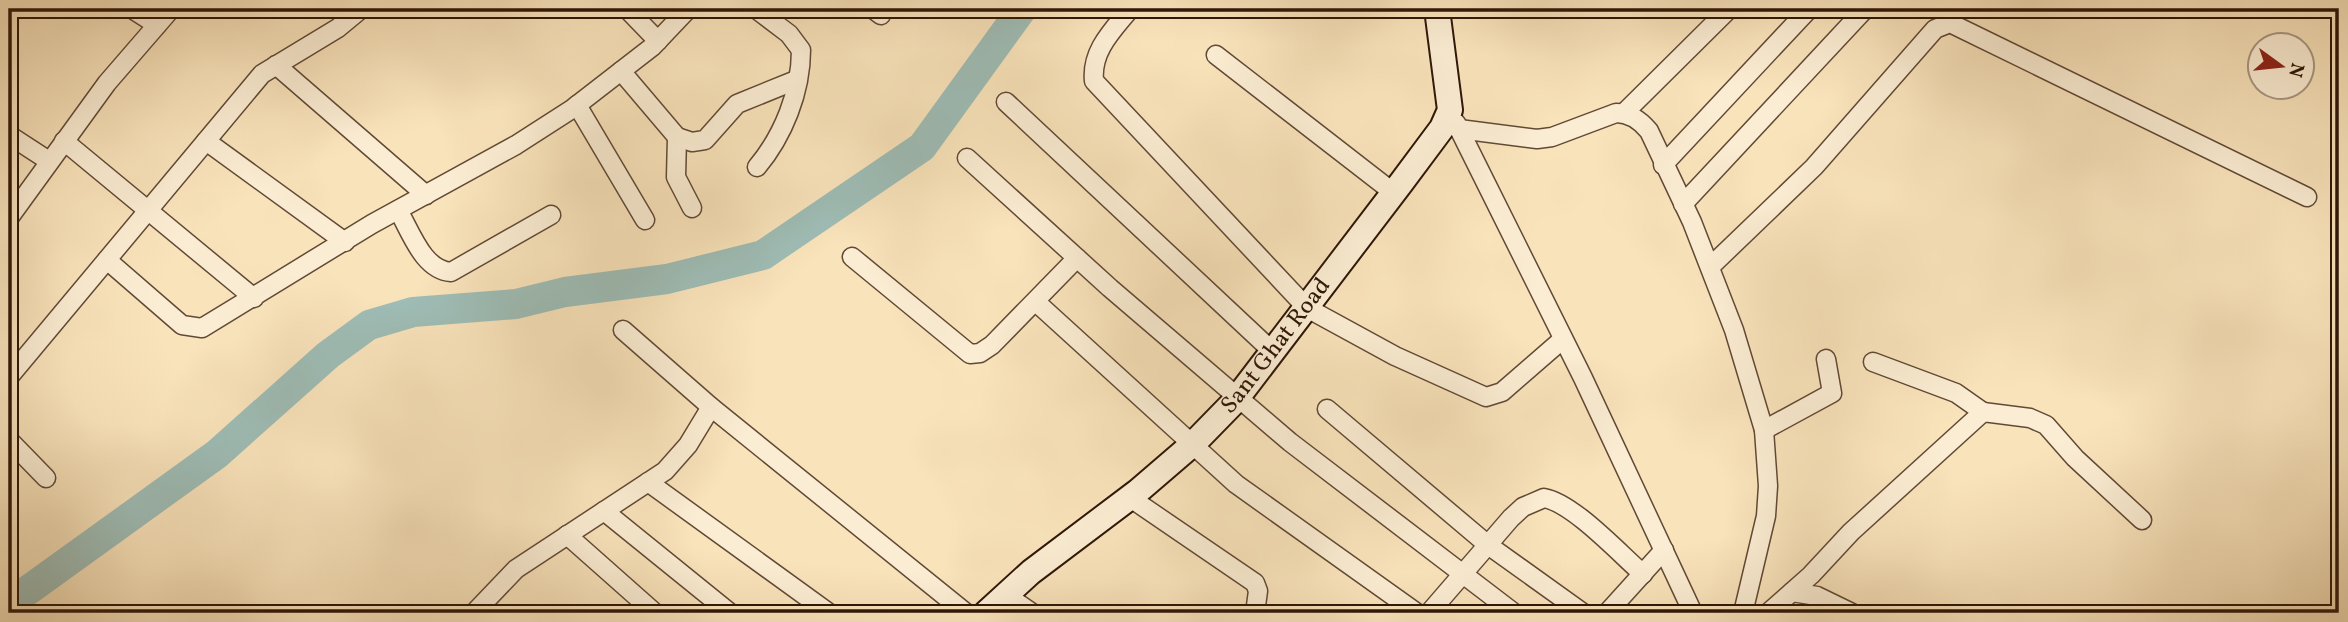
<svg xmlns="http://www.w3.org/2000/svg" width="2348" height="622" viewBox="0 0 2348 622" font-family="Vollkorn,serif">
<rect width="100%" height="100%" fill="#f9e3bb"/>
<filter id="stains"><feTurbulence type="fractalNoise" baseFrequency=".00286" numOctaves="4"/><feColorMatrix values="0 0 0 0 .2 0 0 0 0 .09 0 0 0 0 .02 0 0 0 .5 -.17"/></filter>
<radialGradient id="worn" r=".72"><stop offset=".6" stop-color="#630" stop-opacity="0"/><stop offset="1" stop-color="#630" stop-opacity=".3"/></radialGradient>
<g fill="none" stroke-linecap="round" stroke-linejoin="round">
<polyline stroke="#9ebdb6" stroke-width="30" points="9,604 217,454 328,355 369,325 413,312 516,304 565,292 667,279 763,255 922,147 1022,9"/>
<defs>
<g id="street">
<polyline points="132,9 157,25"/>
<polyline points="627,9 658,41"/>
<path d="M756,9l33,25 12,16c0,42 -18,86 -44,117"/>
<polyline points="873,9 881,15"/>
<path d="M1130,9c-18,22 -39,42 -36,72l213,227 88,48 91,41 16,-5 61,-53"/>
<polyline points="1216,55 1394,193"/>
<polyline points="276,65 426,195"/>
<polyline points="621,71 677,137 676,177 692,208"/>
<polyline points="1006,102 1272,351"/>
<polyline points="577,105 645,220"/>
<polyline points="1624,113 1729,9"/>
<polyline points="1456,123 1583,378 1693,613"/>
<path d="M1459,129l78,10 15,-2 64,-24c14,0 24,7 33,18l43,91 42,108 30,100 4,56 -2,30 -23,97"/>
<polyline points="9,135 49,161"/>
<polyline points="677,137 692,142 705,140 737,104 796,80"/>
<polyline points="64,141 254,298"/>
<polyline points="206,141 345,242"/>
<polyline points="967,158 1110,288 1290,442 1514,613"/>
<polyline points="1663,165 1809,9"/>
<polyline points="1683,204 1865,9"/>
<path d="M398,210c13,22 25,60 53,62l100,-57"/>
<polyline points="9,218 107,83 171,9"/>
<polyline points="852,257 970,354 980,353 992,345 1077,258"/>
<polyline points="107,260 182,325 202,328 372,224 516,145 572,109 652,47 688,9"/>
<polyline points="1710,267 1814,167 1935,29 1950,23 2307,197"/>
<polyline points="1036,302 1236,484 1417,613"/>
<polyline points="623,330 711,407 966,613"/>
<polyline points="1873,362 1956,393 1983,412"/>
<polyline points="9,377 262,74 338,28 361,9"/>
<polyline points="1327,409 1488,545 1583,613"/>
<polyline points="1764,430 1832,393 1826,359"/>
<polyline points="9,440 46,478"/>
<polyline points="648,482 829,613"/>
<polyline points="1129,497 1255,583 1258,591 1255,613"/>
<polyline points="604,511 730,613"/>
<polyline points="567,535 655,613"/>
<polyline points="1792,592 1817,596 1852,613"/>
<polyline points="1006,595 1032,613"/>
<polyline points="474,613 516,569 665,471 688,445 711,407"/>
<path d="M1429,613l82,-95 12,-11 21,-9c29,5 75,55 99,76"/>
<polyline points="1607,613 1664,550"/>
<polyline points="1768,613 1811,575 1851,532 1983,412 2030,418 2046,425 2075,458 2142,520"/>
</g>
<g id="secondary">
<path id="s1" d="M986,613l45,-41 106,-80 57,-49 40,-41 167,-219 41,-55 8,-18 -13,-101"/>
</g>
</defs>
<use href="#street" stroke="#614935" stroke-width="21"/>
<use href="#secondary" stroke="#2e1608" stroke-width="28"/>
<use href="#street" stroke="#fbedd3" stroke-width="18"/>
<use href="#secondary" stroke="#fbedd3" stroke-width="24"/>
</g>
<g text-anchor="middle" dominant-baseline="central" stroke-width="5" stroke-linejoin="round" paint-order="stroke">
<g font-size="24" fill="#2e1608" stroke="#fbedd3">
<text stroke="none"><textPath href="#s1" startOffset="396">Sant Ghat Road</textPath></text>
</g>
</g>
<rect width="2348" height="622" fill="none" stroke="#f9e3bb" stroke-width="35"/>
<rect x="10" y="10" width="2327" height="601" fill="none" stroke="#2e1608" stroke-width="3.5"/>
<rect x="18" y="18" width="2313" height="587" fill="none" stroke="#2e1608" stroke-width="2"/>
<g transform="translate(2281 66) rotate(105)"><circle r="33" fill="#fbedd3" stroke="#a99782" stroke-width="2"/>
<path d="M0-5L12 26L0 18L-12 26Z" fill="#8f2418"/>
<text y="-10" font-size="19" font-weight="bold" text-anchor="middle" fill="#2e1608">N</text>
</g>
<rect width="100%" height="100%" filter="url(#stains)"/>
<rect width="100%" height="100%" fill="url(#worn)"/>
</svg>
